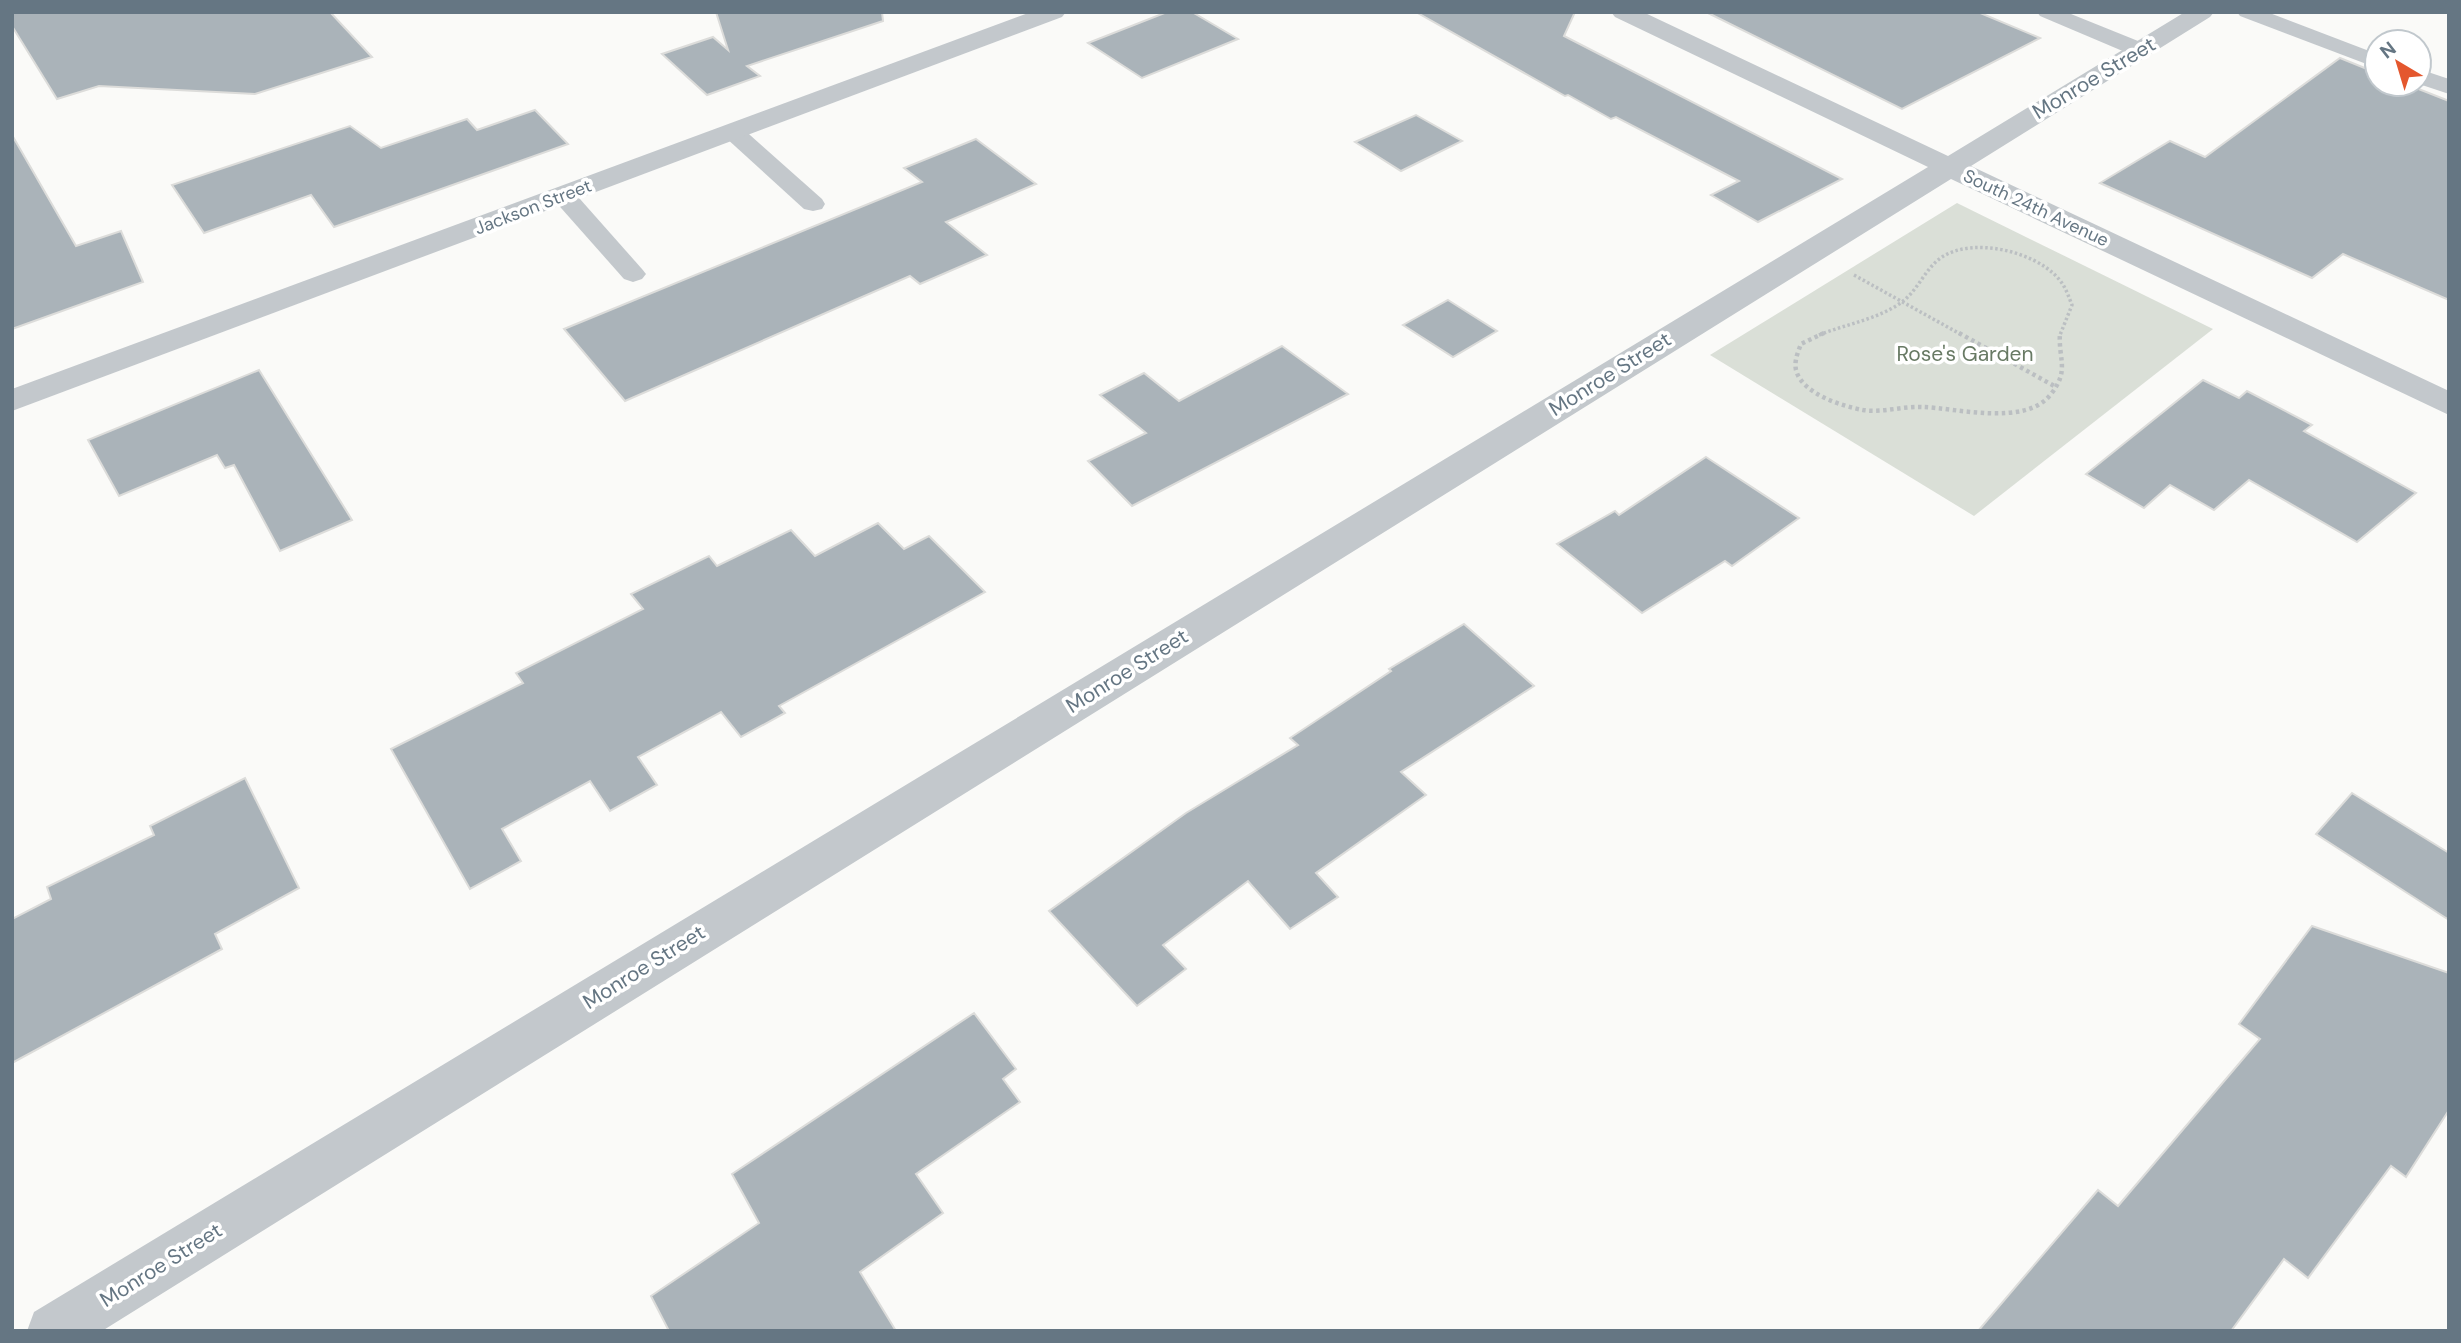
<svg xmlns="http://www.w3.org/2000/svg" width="2461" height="1343" viewBox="0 0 2461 1343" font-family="'DM Sans',sans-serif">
<rect width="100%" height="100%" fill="#fafaf8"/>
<polygon fill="#dadfd7" points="1957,203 2213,329 1974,516 1710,355"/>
<g fill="#aab3b9" stroke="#dcdcda" stroke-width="2">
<polygon points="12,12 330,12 372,57 255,94 99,86 57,99 12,26"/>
<polygon points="716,12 882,12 883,21 747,66 760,76 707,95 662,54 713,37 728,50"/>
<polygon points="1167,12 1192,12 1238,39 1142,78 1088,43"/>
<polygon points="1416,12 1575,12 1564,36 1842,179 1758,222 1711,195 1739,181 1616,117 1611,119 1568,95 1565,96"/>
<polygon points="1706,12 1978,12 2040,38 1902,109"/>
<polygon points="2340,58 2377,73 2377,84 2406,84 2449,101 2449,300 2343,254 2312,278 2100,183 2170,141 2205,157"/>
<polygon points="535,110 568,144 334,227 311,195 204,233 172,185 350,126 381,148 467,119 477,130"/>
<polygon points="1416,115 1462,141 1401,171 1355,142"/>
<polygon points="12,135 76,246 121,231 143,282 12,329"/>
<polygon points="976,139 1036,184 946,222 987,255 920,284 910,276 625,401 564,329 922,182 904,168"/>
<polygon points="1448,300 1497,331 1453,357 1403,325"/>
<polygon points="1282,346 1348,394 1132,506 1088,461 1146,433 1100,395 1144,373 1179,401"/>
<polygon points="259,370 352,520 280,551 234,465 225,468 217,455 119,496 88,440"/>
<polygon points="2203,380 2239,398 2247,391 2312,425 2304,431 2416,493 2357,542 2249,480 2214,510 2170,485 2144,508 2086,474"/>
<polygon points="1706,457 1799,518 1732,566 1725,561 1642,613 1557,544 1615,511 1619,515"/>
<polygon points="878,523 904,549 929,536 985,592 779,706 785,713 741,737 721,712 638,757 657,785 610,811 590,781 502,829 521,861 470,889 391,749 523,683 516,673 643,609 631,594 709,556 717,566 791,530 815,556"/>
<polygon points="1464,624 1534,686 1401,772 1426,795 1316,873 1338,897 1290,929 1248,881 1163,945 1186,969 1137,1006 1049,911 1186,813 1298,745 1290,738 1391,671 1389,669"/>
<polygon points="245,778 299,888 215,934 222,949 12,1063 12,919 51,899 47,887 154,835 150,826"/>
<polygon points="2352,793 2449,853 2449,920 2316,834"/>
<polygon points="2312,926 2449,973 2449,1110 2406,1177 2391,1166 2308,1278 2284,1259 2231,1331 1978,1331 2098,1190 2118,1206 2260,1039 2239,1024"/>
<polygon points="974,1013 1016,1069 1003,1079 1020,1102 916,1174 943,1213 860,1272 896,1331 669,1331 651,1296 759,1223 732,1174"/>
</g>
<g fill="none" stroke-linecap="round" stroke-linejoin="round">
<g stroke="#bbbfc2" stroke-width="3.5" stroke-dasharray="2.5 2.5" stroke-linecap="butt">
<polyline points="1854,275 1962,335"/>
<path d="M1819,335c27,-11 56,-15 80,-31 19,-12 25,-35 43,-47 31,-20 91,-6 115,20 8,8 11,18 15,28l-12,30"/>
</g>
<g stroke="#bbbfc2" stroke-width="4.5" stroke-dasharray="3.5 3.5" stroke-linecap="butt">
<path d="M1824,333l-23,11c-3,8 -7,17 -5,26 6,24 46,36 67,40 19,3 40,-4 59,-3 35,1 104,20 129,-13 19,-24 7,-35 9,-61"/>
<polyline points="1959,333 2056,387"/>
</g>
<g fill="#c3c8cc" fill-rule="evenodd">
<polygon points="2037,12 2066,12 2148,45 2151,50 2148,55 2132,55 2040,16"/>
<polygon points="2237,12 2267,12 2377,54 2377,68 2240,16"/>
<polygon points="2419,69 2449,79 2449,94 2419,84"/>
<polygon points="733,125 741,127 822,199 825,204 822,209 813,211 804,209 725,137 721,132 725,127"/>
<polygon points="563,188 572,190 642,269 646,274 642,279 633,282 624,279 554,200 551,195 554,190"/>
</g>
<g fill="#c3c8cc" fill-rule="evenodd">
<polygon points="1031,12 1066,12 1062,17 12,411 12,389"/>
<polygon points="1611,12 1643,12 1948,156 2185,12 2214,12 2210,17 1971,166 2449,391 2449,415 1951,179 102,1331 27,1331 34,1312 1928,167 1615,17"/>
</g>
</g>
<g text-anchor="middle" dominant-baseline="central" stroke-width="7" stroke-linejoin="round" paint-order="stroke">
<g font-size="18" fill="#657683" stroke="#fff">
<text transform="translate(533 207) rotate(-21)">Jackson Street</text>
<text transform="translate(2036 208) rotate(25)">South 24th Avenue</text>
</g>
<g font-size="21" fill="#657683" stroke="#fff">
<text transform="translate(2094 78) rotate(-31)">Monroe Street</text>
<text transform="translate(1610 374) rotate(-32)">Monroe Street</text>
<text transform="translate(1127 671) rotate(-32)">Monroe Street</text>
<text transform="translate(644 967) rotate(-32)">Monroe Street</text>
<text transform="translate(161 1265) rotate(-32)">Monroe Street</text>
</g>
<g font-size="21" fill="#687a64" stroke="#fff">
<text x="1965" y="354">Rose's Garden</text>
</g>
</g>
<rect width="2461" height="1343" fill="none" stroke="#657683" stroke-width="28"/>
<g transform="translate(2398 63) rotate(322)"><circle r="33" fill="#ffffff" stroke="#c1c8cd" stroke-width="2"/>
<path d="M0-5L12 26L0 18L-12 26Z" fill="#e4572e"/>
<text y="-10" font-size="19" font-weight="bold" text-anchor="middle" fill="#657683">N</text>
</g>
</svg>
